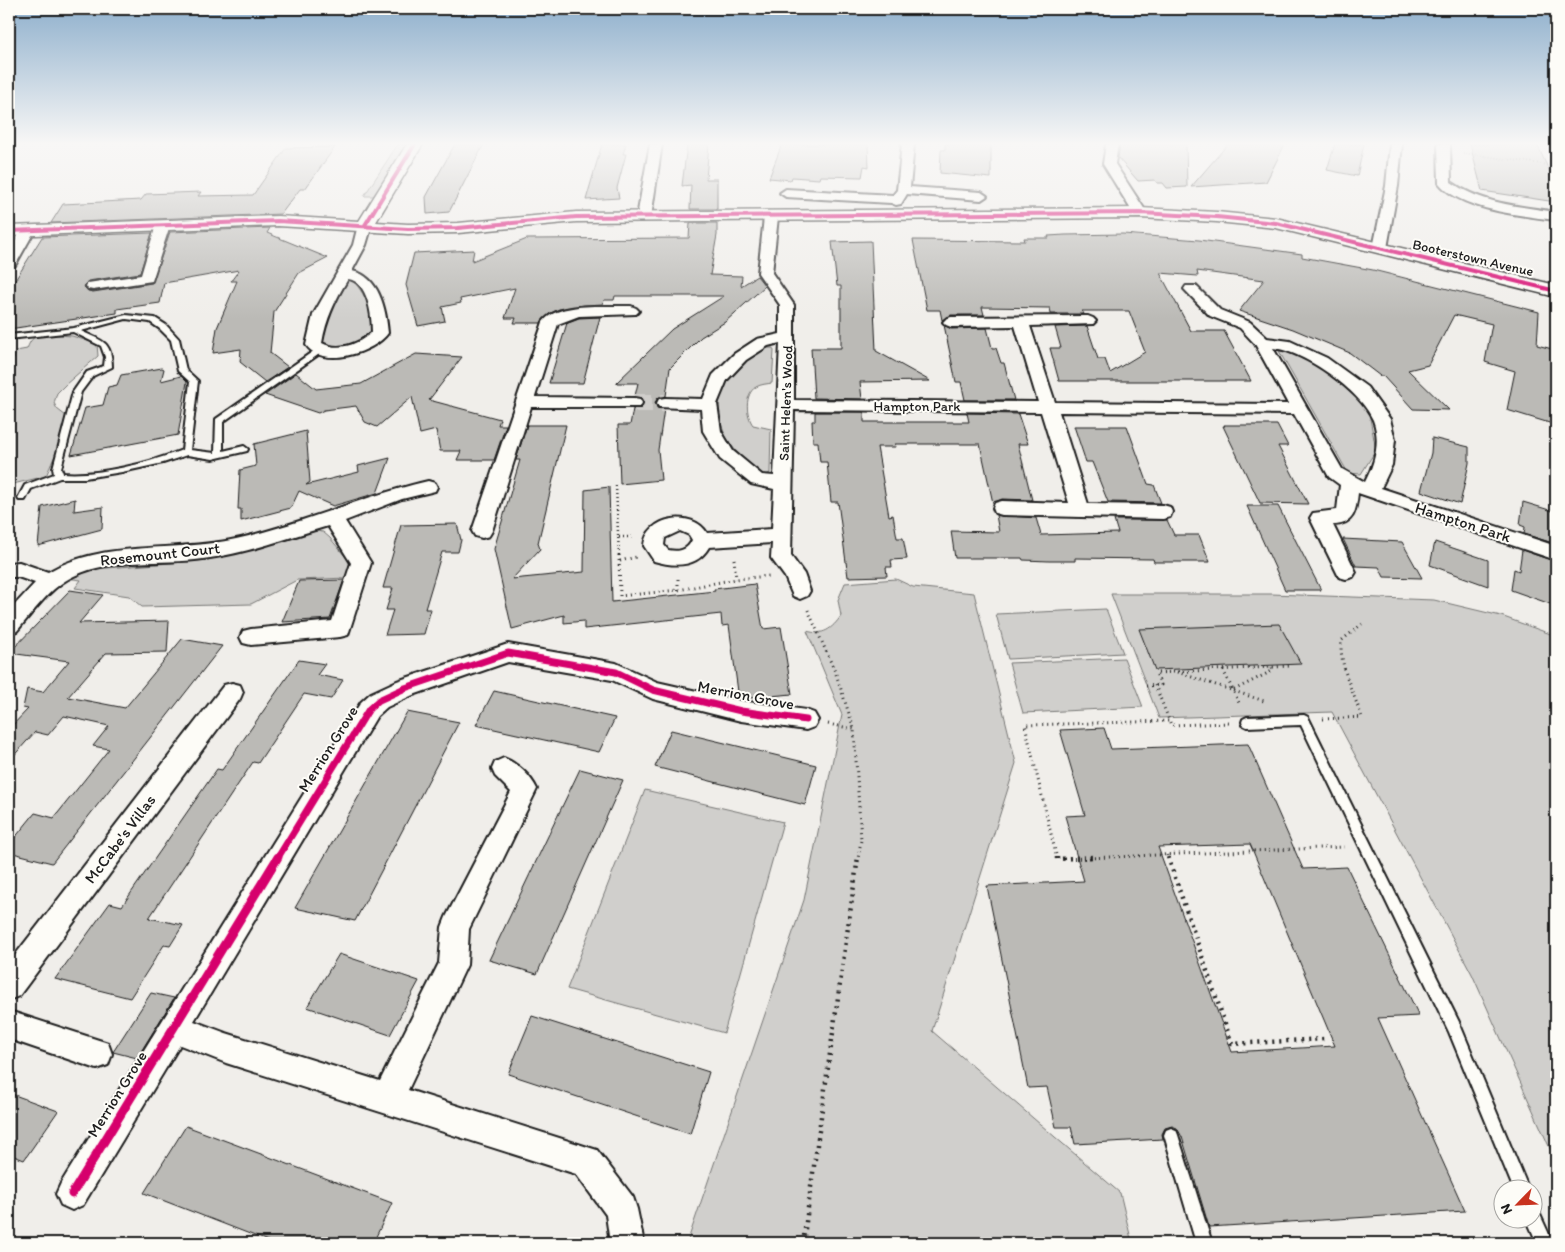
<svg xmlns="http://www.w3.org/2000/svg" width="1565" height="1252" viewBox="0 0 1565 1252" font-family="Itim,sans-serif">
<rect width="100%" height="100%" fill="#f0eeea"/>
<filter id="ink" filterUnits="userSpaceOnUse"><feTurbulence type="fractalNoise" baseFrequency=".02" numOctaves="2"/><feDisplacementMap in="SourceGraphic" scale="10" xChannelSelector="R" yChannelSelector="G"/><feConvolveMatrix kernelMatrix="1 2 1 2 8 2 1 2 1" color-interpolation-filters="sRGB"/></filter>
<g filter="url(#ink)">
<g fill="#d0cfcc" stroke="#767674">
<polygon points="398,144 406,144 374,196 364,196"/>
<path d="M351,279c13,12 26,38 21,55 -14,10 -28,12 -44,12l-5,-5v-13l21,-48z"/>
<path d="M45,334l27,2 25,8 1,12 -33,29 -8,8 -3,10 3,6 9,7 -7,30 -13,30 -37,9v-125l5,-1 2,-8 11,-2c4,-11 7,-13 18,-15z"/>
<path d="M764,348h9l1,3 -2,32c-5,1 -11,1 -16,4 -12,7 -10,29 -3,38l18,4 -1,44 -4,2c-11,-3 -19,-13 -27,-21 -21,-20 -27,-53 -10,-77 9,-13 22,-21 35,-29z"/>
<polygon points="1279,351 1287,351 1322,368 1368,408 1376,450 1361,474 1348,473"/>
<polygon points="315,531 323,532 330,538 349,561 350,569 347,578 297,580 251,604 142,607 129,596 75,588 81,580 66,578 82,570 208,560"/>
<path d="M896,579l17,8 61,6 42,170 -84,268 188,162 12,50h-445l117,-343 38,-185 -35,-84c16,5 25,-2 34,-15l-3,-16 7,-17z"/>
<polygon points="1111,594 1271,594 1434,600 1501,616 1556,636 1556,1162 1472,974 1332,712 1159,718"/>
<polygon points="1106,609 1123,653 1008,659 996,614"/>
<polygon points="1124,658 1143,707 1023,713 1009,663"/>
<polygon points="645,790 783,822 724,1033 567,989"/>
</g>
<g fill="#bbbab6" stroke="#1c1c1c" fill-rule="evenodd">
<polygon points="455,144 484,144 449,212 427,214 426,197"/>
<polygon points="602,144 626,144 623,154 626,154 617,188 619,198 586,200"/>
<polygon points="687,144 709,144 706,179 717,179 717,209 690,209 691,185 682,186"/>
<polygon points="782,144 868,144 869,167 864,166 862,177 820,176 819,179 792,177 791,180 769,178"/>
<polygon points="945,144 991,144 991,178 940,173 941,150 945,150"/>
<polygon points="1120,144 1186,144 1187,187 1167,188 1163,183 1157,183 1155,180 1138,181 1118,158"/>
<polygon points="1228,144 1285,144 1266,182 1191,187"/>
<polygon points="1335,144 1364,144 1357,176 1327,170"/>
<polygon points="1470,144 1537,144 1556,186 1556,202 1482,191"/>
<polygon points="335,147 305,189 300,189 281,214 51,223 63,204 141,200 146,194 201,192 198,196 253,195 286,148"/>
<polygon points="690,223 717,223 717,235 710,275 742,276 741,286 757,276 765,286 725,322 701,337 670,368 666,396 659,397 655,402 657,408 664,409 658,450 661,480 620,484 618,425 630,425 633,409 640,409 644,402 640,397 635,396 638,383 616,383 672,329 724,296 615,296 614,300 604,300 603,304 584,305 559,309 549,314 541,323 514,323 516,318 505,318 515,288 460,299 461,303 442,307 445,321 418,326 406,285 414,253 474,250 472,261 527,239 689,238"/>
<polygon points="270,228 267,233 328,258 299,273 274,312 270,353 288,367 265,382 240,362 241,349 213,353 217,328 237,281 231,281 239,270 164,283 160,303 117,309 117,313 9,329 9,290 42,237 152,233 140,273 88,281 84,287 88,291 93,292 152,283 170,232"/>
<polygon points="1123,234 1199,240 1302,254 1302,257 1373,270 1539,312 1537,345 1556,350 1556,425 1507,410 1515,371 1485,362 1492,324 1454,315 1428,365 1408,370 1449,410 1413,409 1383,376 1380,376 1350,353 1293,329 1239,311 1264,280 1197,271 1198,276 1160,273 1191,331 1224,331 1251,381 1059,381 1050,348 1061,348 1055,327 1087,326 1098,359 1105,359 1110,373 1145,352 1129,311 1082,311 1084,314 1051,314 1050,308 982,307 984,315 951,315 942,320 940,310 927,310 913,240 1025,241 1024,238 1049,238 1048,236 1065,235"/>
<polygon points="871,241 876,351 930,381 860,382 862,399 814,398 811,348 841,348 841,286 837,286 832,242"/>
<polygon points="600,317 583,383 549,383 567,323 566,323 579,318"/>
<polygon points="944,325 951,329 987,328 992,348 996,348 1001,363 1004,363 1014,400 965,400 961,382 956,382"/>
<polygon points="416,354 462,357 429,400 500,419 498,425 506,425 494,460 457,460 461,451 440,451 436,430 420,434 412,397 377,427 365,422 356,406 324,410 318,413 265,395 296,373 316,389 361,384"/>
<polygon points="162,368 164,369 161,381 181,376 187,382 178,435 71,455 85,408 103,405 108,387 117,385 121,375"/>
<polygon points="815,412 864,412 864,422 969,422 967,413 1018,414 1028,444 1018,444 1032,500 1002,499 993,503 980,444 895,444 896,447 877,447 889,516 893,515 897,538 903,538 907,559 891,560 892,567 886,567 887,576 848,577 838,502 831,502 827,462 820,462 818,442 813,442 812,421 815,421"/>
<polygon points="527,425 566,425 538,543 540,549 512,579 584,572 585,490 609,487 612,602 715,591 714,589 755,584 763,629 781,627 792,694 739,699 729,625 722,626 721,614 584,629 584,621 564,623 564,615 512,629 494,549 520,460 516,460"/>
<polygon points="1224,425 1277,425 1288,446 1278,446 1308,504 1260,503 1223,426 1225,426"/>
<polygon points="1074,426 1127,426 1148,484 1154,485 1161,503 1108,502 1092,462 1086,462"/>
<polygon points="306,431 310,482 306,485 359,472 358,466 390,458 377,493 333,506 299,491 291,508 241,521 241,509 238,509 240,470 256,466 254,444"/>
<polygon points="1432,438 1469,447 1469,463 1460,504 1421,491 1431,453"/>
<polygon points="75,499 74,511 103,507 102,529 38,546 42,507"/>
<polygon points="1523,502 1556,512 1556,544 1524,534 1525,527 1520,525"/>
<polygon points="1247,506 1278,506 1321,590 1285,590"/>
<polygon points="996,515 1036,518 1041,535 1118,533 1114,520 1167,520 1174,535 1199,535 1210,562 1154,562 1153,559 1075,558 1075,561 1049,561 1023,560 1022,558 955,558 951,531 999,532"/>
<polygon points="457,524 461,540 458,552 442,552 425,609 431,609 424,634 385,635 393,610 386,610 393,588 383,588 401,525"/>
<polygon points="1343,539 1402,542 1422,578 1384,577 1379,567 1356,566"/>
<polygon points="1435,542 1488,560 1488,586 1430,565"/>
<polygon points="1522,550 1556,562 1556,606 1511,590 1514,569 1519,571"/>
<polygon points="344,580 330,619 282,622 299,581"/>
<polygon points="70,590 103,595 79,623 169,621 167,652 106,653 68,697 125,708 182,639 222,646 52,863 9,852 9,845 35,813 54,818 109,749 93,746 109,726 64,716 48,735 35,732 9,761 9,729 28,709 23,708 27,689 43,692 69,661 9,653"/>
<polygon points="1279,624 1301,664 1155,670 1139,629"/>
<polygon points="299,660 325,664 317,675 343,680 331,699 304,694 258,763 253,762 149,918 183,925 170,946 164,945 130,998 55,979 110,903 122,906 217,769 222,770"/>
<polygon points="494,691 615,718 599,752 476,725"/>
<polygon points="407,712 459,722 355,921 295,908"/>
<path d="M1104,728l7,21 137,-5 55,125 44,-2 72,149 -41,2 87,193 -256,16 -27,-90 -5,-9 -5,-2 -7,2 -3,6 1,5 -88,5 -4,-17h-15l-9,-40 -19,1 -41,-202 97,-5 -19,-65 20,-1 -25,-85zM1250,844l85,202 -103,6 -74,-205z"/>
<polygon points="671,730 816,765 805,805 655,767"/>
<polygon points="580,769 623,780 537,974 489,960"/>
<polygon points="339,954 419,981 390,1035 307,1007"/>
<polygon points="151,993 174,998 137,1058 113,1052"/>
<polygon points="532,1016 709,1072 690,1134 508,1074"/>
<polygon points="9,1093 58,1111 24,1160 9,1154"/>
<polygon points="186,1126 392,1203 373,1243 273,1243 144,1193"/>
</g>
<g fill="none" stroke-linecap="round" stroke-linejoin="round">
<polyline stroke="#d0cecb" stroke-width="18" stroke-dasharray="18 9" stroke-linecap="butt" points="634,403 665,403"/>
<defs>
<g id="lane">
<path d="M126,315l29,3 11,7 13,14 7,31 12,11 -8,69 25,3 1,-34 102,-71h3l4,2 -102,72v29l21,-5 4,3 -1,2 -34,8 -26,-4 -24,8 -41,9 -37,6h-25l-29,11 -6,11h-6l-1,-2 7,-13 29,-11 -1,-6 20,-76 14,-20 17,-6 1,-9 -4,-11 -28,-14 -64,7v-4l65,-7zM126,319l24,3 10,7 11,11 7,31 12,11 -8,68c-33,13 -85,26 -119,23l-2,-5 20,-76 12,-16 19,-9c0,-27 -11,-26 -31,-36z"/>
<polygon points="1304,715 1308,717 1459,1022 1529,1190 1514,1190 1449,1032 1301,725 1247,727 1243,725 1242,722 1243,719 1247,717"/>
<polygon points="1171,1128 1176,1130 1178,1135 1212,1243 1196,1243 1164,1135 1166,1130"/>
<polygon points="1532,1205 1537,1208 1553,1243 1537,1243 1527,1220 1532,1220"/>
</g>
<g id="street">
<polygon points="650,144 662,144 651,217 644,221 637,217"/>
<polygon points="902,144 914,144 910,187 981,192 987,196 981,200 907,194 901,204 896,205 891,203 786,197 780,193 786,189 893,195 897,190"/>
<polygon points="1106,144 1118,144 1115,164 1147,213 1145,216 1135,216 1103,164"/>
<polygon points="1390,144 1402,144 1398,186 1387,248 1380,252 1373,248 1386,186"/>
<path d="M1438,144h12l1,38c31,22 68,24 105,30v8c-32,-4 -96,-10 -117,-37z"/>
<path d="M771,213l7,4 -6,56 22,32v95l244,2 -23,-76 -64,1 -5,-2 -3,-3 3,-3 5,-2 137,-1 5,2 3,3 -3,3 -63,2 25,76 233,2 -33,-60 -15,-16 -30,-12 -26,-27 2,-3h10l24,24 30,12 17,16 23,3 37,17 40,29 23,32 5,21 -3,25 -11,23 175,58v14l-198,-67c-2,18 -4,32 -25,32l23,47 -3,5 -7,2 -7,-2 -29,-59 3,-5 24,-3 3,-25 -11,-8 -35,-63 -235,-2 29,92 75,1 7,2 2,5 -2,5 -7,2 -161,-4 -7,-2 -2,-5 2,-5 7,-2 67,2 -28,-91 -247,-2 -3,146 13,18 6,17 -3,5 -7,3 -7,-3 -8,-19 -14,-19 1,-15 -63,4c-12,21 -34,20 -55,14l-10,-15c2,-30 49,-37 63,-13l65,-4 2,-40 -23,-5 -31,-25 -17,-28 -2,-22 -42,-2 -2,-4 2,-4 6,-1 38,1 10,-24 21,-21 23,-15 23,-5v-29l-22,-32 6,-56zM780,343l-6,133 -12,-1 -29,-24 -12,-20 -4,-27 10,-24 19,-20 22,-14zM1273,348c31,3 88,43 100,72 8,21 2,43 -8,62l-23,-13zM680,531l9,4 3,5c-5,11 -14,12 -24,10l-4,-5 1,-7z"/>
<polygon points="163,221 170,225 152,281 93,290 88,289 86,286 88,283 141,275 156,225"/>
<path d="M365,221l7,4 -6,20 -14,26c27,5 34,38 36,62 -14,20 -66,36 -82,12l7,-30 40,-70 5,-20zM348,279c20,2 24,37 24,53 -13,12 -33,20 -50,11 4,-24 13,-43 26,-64z"/>
<polygon points="28,226 35,230 16,264 14,267 9,268 9,252 23,227"/>
<path d="M631,306l5,2 3,3 -3,3 -57,2 -21,8 -23,73 99,1 6,1 2,4 -2,4h-109l-39,124 -3,5 -7,2 -7,-2 -3,-5 71,-209c15,-21 66,-15 88,-16z"/>
<path d="M428,481l7,2 2,4 -2,4 -33,8 -57,22 26,42 -23,72 -8,2 -89,8 -8,-2 -3,-6 3,-6 8,-2 81,-8 19,-58 -23,-37c-41,12 -82,28 -125,33 -42,6 -90,-2 -129,17 -24,11 -40,35 -57,55l-8,2v-22l26,-28 -17,-6h-9v-14l10,-1 29,10c57,-33 126,-19 188,-33 66,-15 127,-43 192,-58z"/>
<path d="M508,644l108,19 41,19 84,19 65,9 8,3 4,7 -4,7 -8,3 -65,-9 -88,-22 -41,-19 -104,-18 -95,33 -26,12 -10,9 -183,305 32,12 154,48 59,-118 3,-36 4,-10 65,-125 -16,-16 -3,-7 3,-7 9,-4c13,5 27,18 33,31l-68,140 -2,36 -59,125 189,60 36,47 4,12 7,34h-34l-4,-28 -30,-41 -350,-111 -46,-18 -97,160 -11,5 -11,-5 -5,-11 5,-11 300,-481 10,-9 26,-12z"/>
<polygon points="232,683 240,685 243,692 240,699 19,996 9,1000 9,963 224,685"/>
<polygon points="9,1011 108,1043 112,1054 108,1065 97,1069 9,1039"/>
</g>
<polygon id="secondary" points="407,144 423,144 376,222 408,224 458,223 576,212 1140,208 1217,212 1276,218 1556,285 1556,297 1276,228 1217,222 1140,218 576,222 458,233 408,234 278,226 9,236 9,226 278,216 359,221"/>
</defs>
<use href="#lane" stroke="#1c1c1c" stroke-width="4"/>
<use href="#street" stroke="#1c1c1c" stroke-width="4"/>
<use href="#secondary" stroke="#1c1c1c" stroke-width="3"/>
<polyline stroke="#1c1c1c" stroke-width="2" stroke-dasharray="0.5 2.5" stroke-linecap="butt" points="1463,153 1556,166"/>
<g stroke="#1c1c1c" stroke-width="2.5" stroke-dasharray="1 3" stroke-linecap="butt">
<polyline points="616,486 619,556"/>
<polyline points="619,537 633,537"/>
</g>
<g stroke="#1c1c1c" stroke-width="3" stroke-dasharray="1 4" stroke-linecap="butt">
<polyline points="619,555 620,596 678,590 736,579 769,576"/>
<polyline points="734,559 736,579"/>
<polyline points="620,561 636,557"/>
<polyline points="678,579 678,590"/>
<polyline points="808,610 836,674 854,729 861,840 858,859"/>
<polyline points="1223,670 1240,705"/>
<polyline points="1177,672 1267,702"/>
<polyline points="1155,685 1171,725 1230,723"/>
<polyline points="1146,686 1161,685 1156,673 1291,666"/>
<polyline points="1234,690 1272,671 1271,667"/>
<path d="M1323,719l39,-2c-9,-25 -22,-49 -21,-76l21,-17"/>
<polyline points="828,724 854,729"/>
<polyline points="1167,855 1168,859"/>
<polyline points="1057,859 1025,725 1169,721"/>
<polyline points="1064,859 1344,847"/>
</g>
<g stroke="#1c1c1c" stroke-width="4.5" stroke-dasharray="2 5" stroke-linecap="butt">
<polyline points="1057,857 1057,859 1094,857"/>
<polyline points="1168,857 1232,1044 1325,1039"/>
<polyline points="803,1243 858,857"/>
</g>
<use href="#lane" fill="#fdfcf7" fill-rule="evenodd"/>
<use href="#street" fill="#fdfcf7" fill-rule="evenodd"/>
<use href="#secondary" fill="#fdfcf7" fill-rule="evenodd"/>
<defs>
<g id="cycleway-far2">
<polyline points="365,225 415,144"/>
<polyline points="9,231 278,221 408,229 458,228 576,217 1140,213 1217,217 1276,223 1556,291"/>
</g>
<polyline id="cycleway-far1" points="277,859 369,709 379,700 405,688 508,653 616,672 653,690 741,711 806,720"/>
<polyline id="cycleway" points="72,1194 278,857"/>
</defs>
<use href="#cycleway-far2" stroke="#fdfcf7" stroke-width="5.5"/>
<use href="#cycleway-far1" stroke="#fdfcf7" stroke-width="10"/>
<use href="#cycleway" stroke="#fdfcf7" stroke-width="12"/>
<use href="#cycleway-far2" stroke="#d6006c" stroke-width="4"/>
<use href="#cycleway-far1" stroke="#d6006c" stroke-width="7"/>
<use href="#cycleway" stroke="#d6006c" stroke-width="9"/>
</g>
</g>
<linearGradient id="sky" x2="0" y2="1"><stop stop-color="#8eafcc"/><stop offset="0.45" stop-color="#f8f7f6"/><stop offset="1" stop-color="#f8f7f6" stop-opacity="0"/></linearGradient>
<rect width="1565" height="319" fill="url(#sky)"/>
<g text-anchor="middle" dominant-baseline="central" stroke-width="4" stroke-linejoin="round" paint-order="stroke">
<g font-size="14" fill="#1c1c1c" stroke="#fdfcf7">
<text transform="translate(1473 258) rotate(13)">Booterstown Avenue</text>
<text transform="translate(786 403) rotate(-88)">Saint Helen's Wood</text>
<text x="917" y="406">Hampton Park</text>
</g>
<g font-size="16" fill="#1c1c1c" stroke="#fdfcf7">
<text transform="translate(1463 522) rotate(18)">Hampton Park</text>
<text transform="translate(160 554) rotate(-6)">Rosemount Court</text>
<text transform="translate(746 695) rotate(11)">Merrion Grove</text>
<text transform="translate(328 749) rotate(-58)">Merrion Grove</text>
<text transform="translate(120 839) rotate(-53)">McCabe's Villas</text>
<text transform="translate(117 1094) rotate(-58)">Merrion Grove</text>
</g>
</g>
<rect width="1565" height="1252" fill="none" stroke="#fdfcf7" stroke-width="30"/>
<rect x="15" y="15" width="1535" height="1222" fill="none" stroke="#1c1c1c" stroke-width="2" filter="url(#ink)"/>
<g transform="translate(1518 1204) rotate(246)"><circle r="24" fill="#fdfcf7" stroke="#a3a29f"/>
<path d="M0-4L9 19L0 12L-9 19Z" fill="#c8321e"/>
<text y="-8" font-size="14" font-weight="bold" text-anchor="middle" fill="#1c1c1c">N</text>
</g>
</svg>
